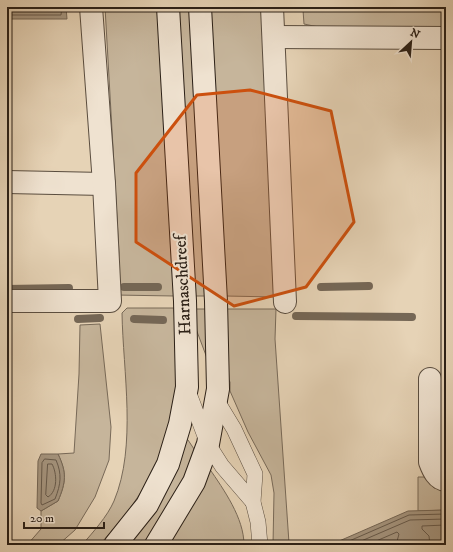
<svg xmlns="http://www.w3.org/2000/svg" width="453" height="552" viewBox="0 0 453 552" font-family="'IM FELL DW Pica',serif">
<rect width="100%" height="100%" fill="#e6d3b6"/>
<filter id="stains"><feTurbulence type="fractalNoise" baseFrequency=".005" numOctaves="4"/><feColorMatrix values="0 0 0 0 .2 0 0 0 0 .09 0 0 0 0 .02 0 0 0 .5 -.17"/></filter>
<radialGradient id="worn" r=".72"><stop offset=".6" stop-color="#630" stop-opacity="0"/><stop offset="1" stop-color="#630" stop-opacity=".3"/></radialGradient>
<g fill="#c6b59b" stroke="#786a59">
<polygon points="105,7 158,7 174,296 115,295 119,253"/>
<polygon points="176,7 190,7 205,296 192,296"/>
<polygon points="208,7 261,7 276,297 225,296"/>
<polygon points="303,10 446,10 446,29 323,28 304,24"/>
<path d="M127,308h47c2,29 4,57 2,85 -5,58 -37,111 -77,152h-17c11,-13 25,-28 32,-44 23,-55 9,-129 8,-188z"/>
<polygon points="193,309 207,309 207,358 193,321"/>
<polygon points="225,309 276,309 275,339 289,543 283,545 273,545 274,493 271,475 248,432 230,391 230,382 226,375"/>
<path d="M100,324l11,103 -2,33 -14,37 -20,33 -17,15h-31l14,-16v-18l17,-10c8,-19 9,-28 0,-47l16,-1 5,-79 1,-49z"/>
<path d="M184,437l4,3 8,12c-13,34 -30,65 -53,93h-19z"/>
<path d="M209,468c15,22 35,50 35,77h-78z"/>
<polygon points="418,477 425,477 434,488 446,490 446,510 418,511"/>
</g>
<g fill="#a69680" stroke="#756756">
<polygon points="7,7 66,7 67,19 7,19"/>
<rect x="303" y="7" width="143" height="3"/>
<path d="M41,454h17c9,19 8,28 0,47l-17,10 -4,-3 1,-47z"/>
<polygon points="446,510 446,545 416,545 415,542 407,545 330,545 408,511"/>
</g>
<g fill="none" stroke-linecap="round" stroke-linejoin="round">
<g stroke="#685b4c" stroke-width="1">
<polyline points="7,10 55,10 57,7"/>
<polyline points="7,15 61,15 62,7"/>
<path d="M45,459l11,1c6,14 5,24 -1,39l-13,6 -1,-2 1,-40z"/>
<path d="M48,464h4c5,9 6,27 -4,33l-2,-2z"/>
<polyline points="340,545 409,515 446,514"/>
<polyline points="352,545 410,520 446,519"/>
<polyline points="367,545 397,532 399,534 396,545"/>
<polyline points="430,545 429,536 422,529 422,526 446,525"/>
</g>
<g stroke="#756756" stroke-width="8">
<polyline points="124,287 158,287"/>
<polyline points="321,287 369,286"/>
<polyline points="7,289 69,288"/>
<polyline points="296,316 412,317"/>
<polyline points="78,319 100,318"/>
<polyline points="134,319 163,320"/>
</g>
<defs>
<g id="lane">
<polyline points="188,391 208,444 222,466 253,502"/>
<polyline points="217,401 234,429 255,474 253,502 258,522 260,545"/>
</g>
<g id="street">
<polyline points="272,7 285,302"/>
<polyline points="274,37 446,38"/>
<polyline points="7,182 104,184"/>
<polyline points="7,301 110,301 104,184 91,7"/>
<path d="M430,379v83c3,8 7,17 16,18"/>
</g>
<g id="secondary">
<polyline points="115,545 147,505 168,464 180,424 187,387 185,301 168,7"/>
<polyline points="156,545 194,482 208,444 218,389 216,301 200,7"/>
</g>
</defs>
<use href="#lane" stroke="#5a4d3f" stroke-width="16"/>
<use href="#street" stroke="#5a4d3f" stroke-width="24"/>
<use href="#secondary" stroke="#2b2017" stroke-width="24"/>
<use href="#lane" stroke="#efe2d0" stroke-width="15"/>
<use href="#street" stroke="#efe2d0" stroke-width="22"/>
<use href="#secondary" stroke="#efe2d0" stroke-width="22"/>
</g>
<path fill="#cc500e" fill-opacity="0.2" stroke="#cc500e" stroke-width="3" stroke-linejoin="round" d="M250,90l81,21 23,111 -48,65 -72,19 -98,-64v-69l61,-78z"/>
<g text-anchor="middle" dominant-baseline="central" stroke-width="4" stroke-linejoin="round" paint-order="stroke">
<g font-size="17" fill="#2b2017" stroke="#efe2d0">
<text transform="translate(183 285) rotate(-93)">Harnaschdreef</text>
</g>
</g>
<rect width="453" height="552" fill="none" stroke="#e6d3b6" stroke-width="24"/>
<rect x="8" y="8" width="437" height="536" fill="none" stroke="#2b2017" stroke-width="2"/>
<rect x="12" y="12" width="429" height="528" fill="none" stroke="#2b2017"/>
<g transform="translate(411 42) rotate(26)" stroke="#efe2d0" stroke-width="3" paint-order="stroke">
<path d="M0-3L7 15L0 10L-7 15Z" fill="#2b2017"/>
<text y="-6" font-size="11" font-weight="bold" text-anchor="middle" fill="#2b2017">N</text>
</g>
<path d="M24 522v6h80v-6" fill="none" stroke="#2b2017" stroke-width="2"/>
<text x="30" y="522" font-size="12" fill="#2b2017" stroke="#efe2d0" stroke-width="3" paint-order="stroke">20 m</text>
<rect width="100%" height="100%" filter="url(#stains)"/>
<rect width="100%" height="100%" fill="url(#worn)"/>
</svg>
